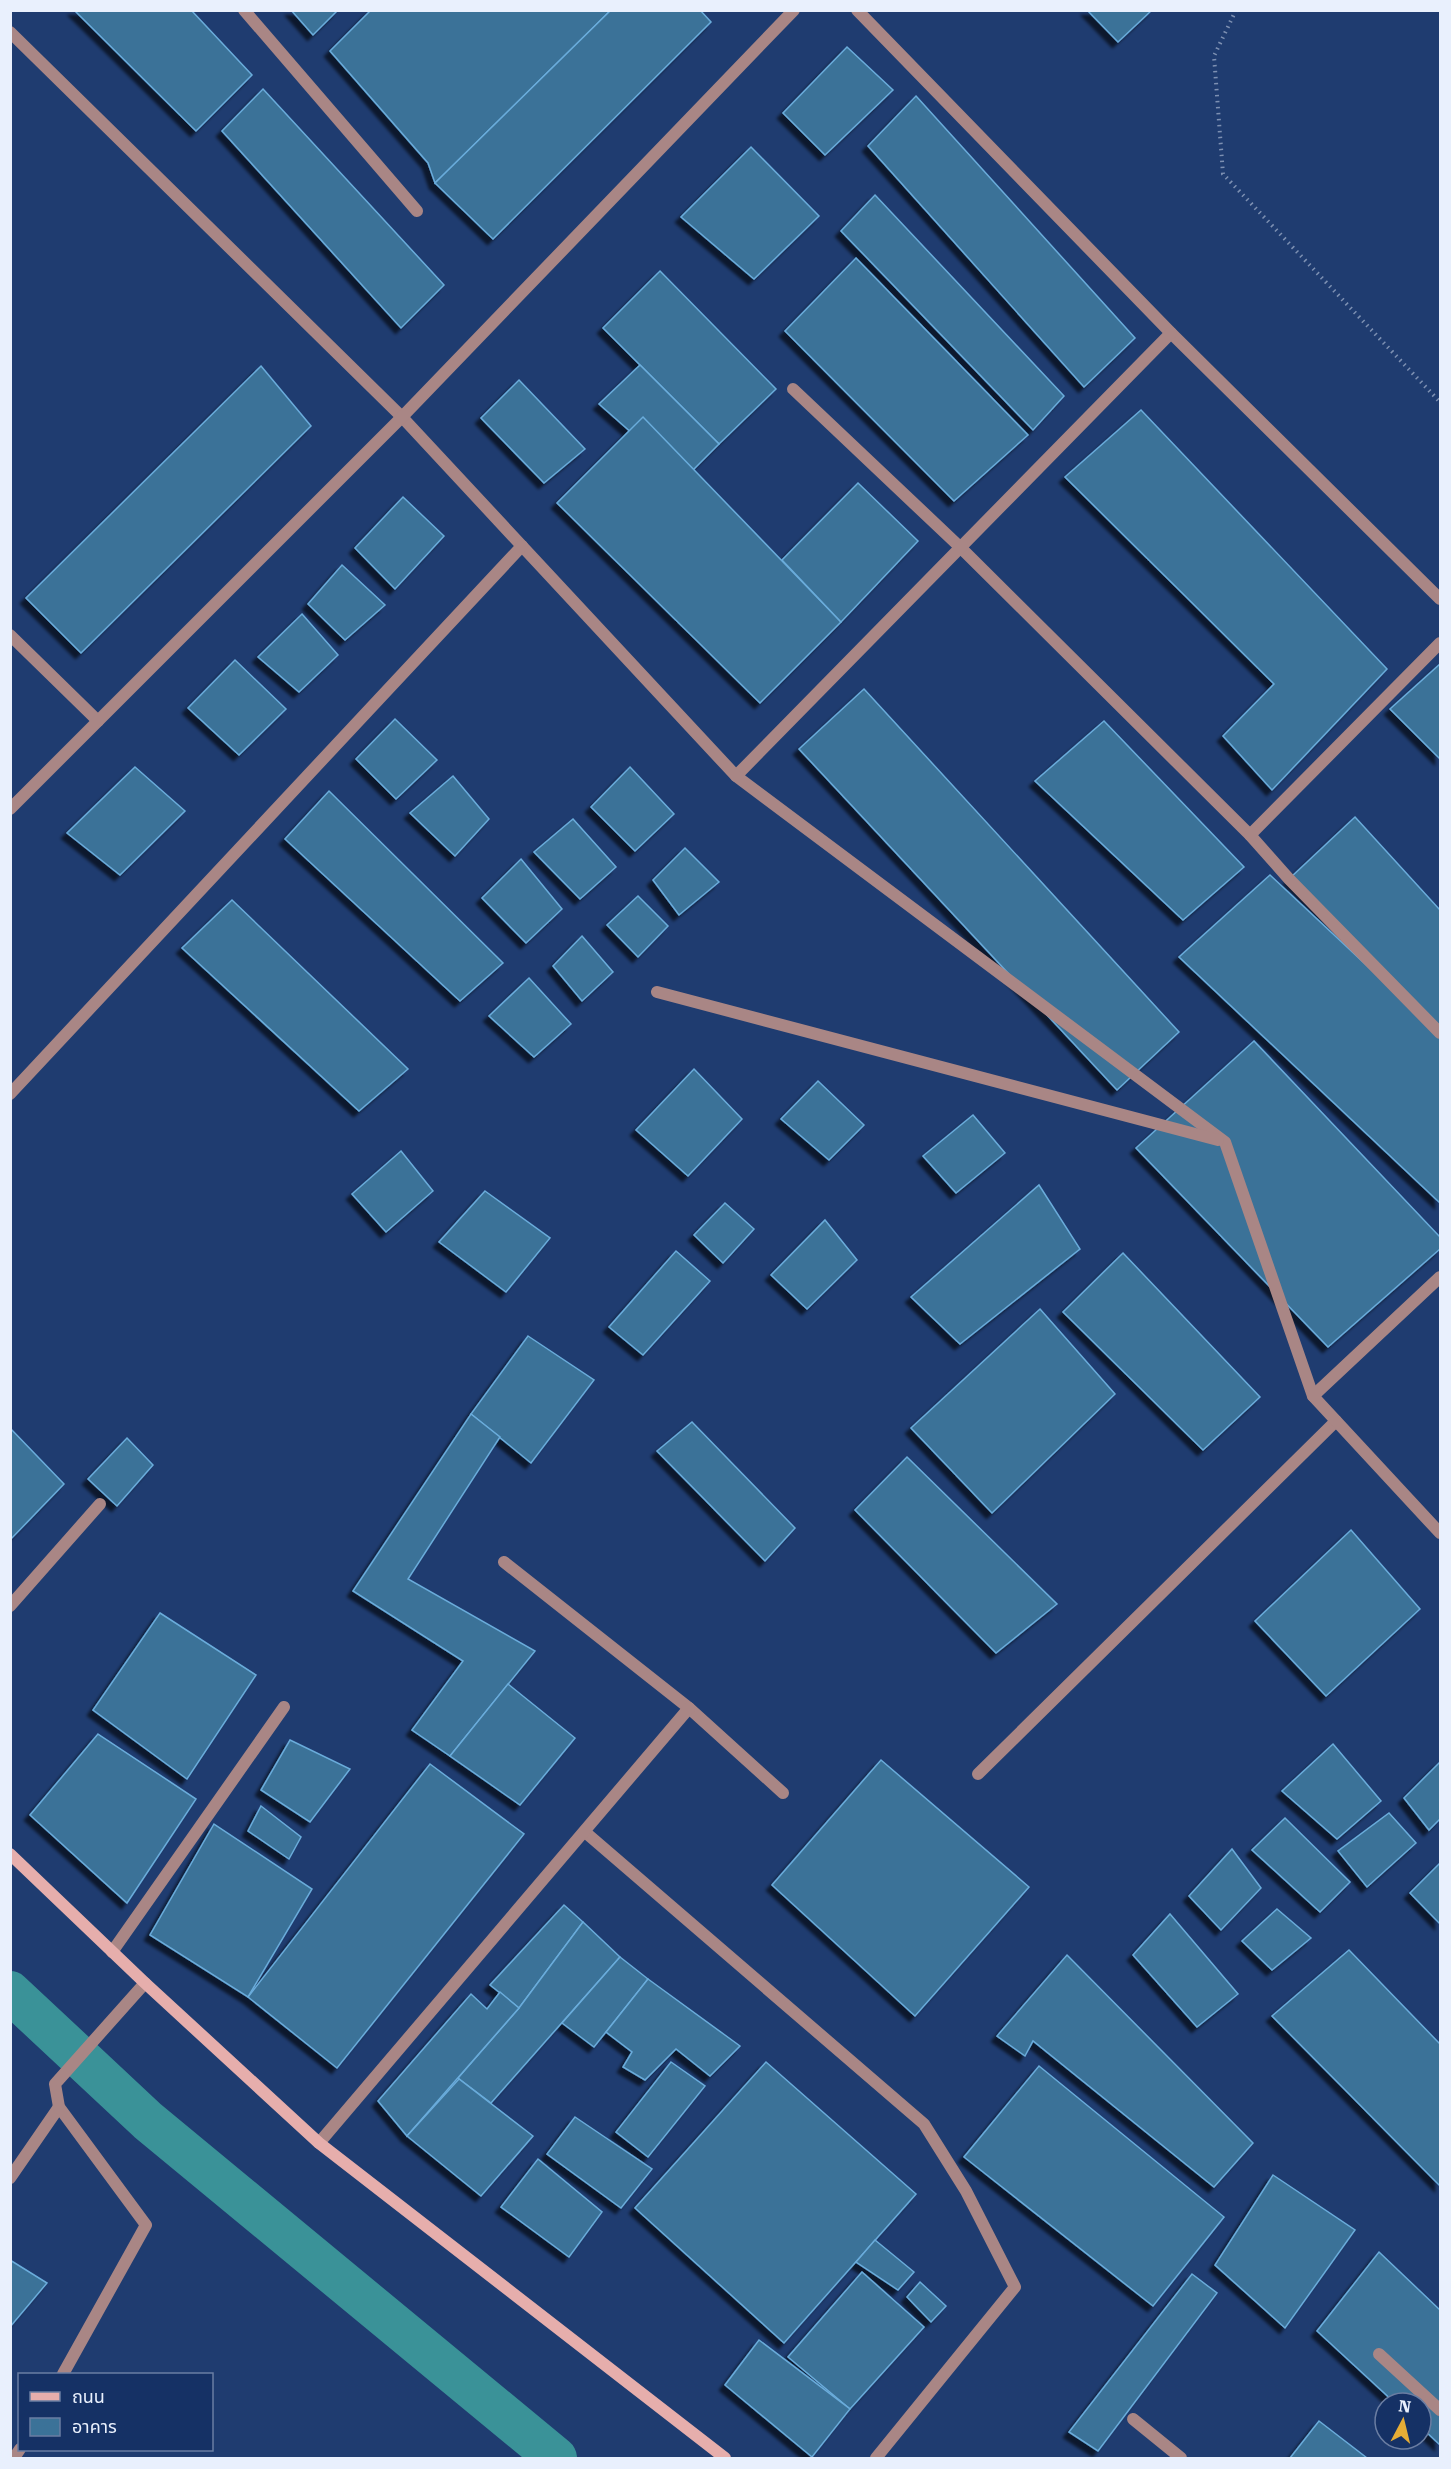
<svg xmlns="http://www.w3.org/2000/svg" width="1451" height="2469" viewBox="0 0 1451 2469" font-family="'Roboto Serif','Noto Sans Thai',serif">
<defs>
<filter id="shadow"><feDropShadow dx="-5.5" dy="5.5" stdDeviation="1.5" flood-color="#0009"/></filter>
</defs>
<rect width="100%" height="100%" fill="#1f3c70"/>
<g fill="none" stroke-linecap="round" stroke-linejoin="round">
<polyline stroke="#3a9298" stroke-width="42" points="10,1992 148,2121 556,2458"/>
</g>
<g fill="#3b7298" stroke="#6aacdb" stroke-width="1.5" filter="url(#shadow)">
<polygon points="74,10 191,10 252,75 196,131"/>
<polygon points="291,10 338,10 313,35"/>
<polygon points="371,10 611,10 435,183 428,163 330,51"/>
<polygon points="611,10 700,10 711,22 493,239 435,183"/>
<polygon points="1087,10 1152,10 1118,42"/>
<polygon points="847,47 893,90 825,155 783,113"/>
<polygon points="263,89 444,285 401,328 222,131"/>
<polygon points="916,96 1135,338 1084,387 868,146"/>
<polygon points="751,147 819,216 754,279 681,217"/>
<polygon points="875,195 1064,396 1033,430 841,231"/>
<polygon points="856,258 1028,435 954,501 785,331"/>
<polygon points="660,271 776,389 719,444 603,328"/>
<polygon points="640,365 719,444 684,479 599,404"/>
<polygon points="261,366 311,426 81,653 26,598"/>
<polygon points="519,380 585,449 544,483 481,418"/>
<polygon points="1141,410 1387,669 1272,790 1223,736 1274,684 1065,477"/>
<polygon points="643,417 841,622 760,703 557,503"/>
<polygon points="858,483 918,541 841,622 782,560"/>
<polygon points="403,497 444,536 395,589 355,548"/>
<polygon points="342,565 385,605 345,640 308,604"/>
<polygon points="302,614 338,655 299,692 258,657"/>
<polygon points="235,660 286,709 239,755 188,708"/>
<polygon points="1440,664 1440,759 1390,709"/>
<polygon points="864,689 1179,1032 1117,1090 799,749"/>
<polygon points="395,719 437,760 396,799 356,759"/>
<polygon points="1104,721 1244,867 1183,920 1035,781"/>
<polygon points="135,767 185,811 120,875 67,833"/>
<polygon points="630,767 674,814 635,851 591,807"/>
<polygon points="453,776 489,819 455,856 410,813"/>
<polygon points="329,791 503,963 460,1001 285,839"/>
<polygon points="1355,817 1440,910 1440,1030 1289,879"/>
<polygon points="573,819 616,867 580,899 534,852"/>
<polygon points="685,848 719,882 679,915 653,880"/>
<polygon points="521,859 562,909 526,943 482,898"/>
<polygon points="1270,875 1440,1034 1440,1203 1179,957"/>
<polygon points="638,896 668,926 638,957 607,925"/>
<polygon points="232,900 408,1069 359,1111 182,948"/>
<polygon points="582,936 613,972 582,1001 553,966"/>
<polygon points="529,978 571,1024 534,1057 489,1016"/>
<polygon points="1254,1041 1440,1237 1440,1249 1328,1347 1136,1148"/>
<polygon points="694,1069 742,1119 688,1176 636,1130"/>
<polygon points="818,1081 864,1125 829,1160 781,1119"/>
<polygon points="973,1115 1005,1153 956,1193 923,1156"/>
<polygon points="401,1151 433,1191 386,1232 352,1194"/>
<polygon points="1039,1185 1080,1249 960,1344 911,1297"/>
<polygon points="485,1191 550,1238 506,1292 439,1242"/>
<polygon points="725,1203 754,1229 723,1263 694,1235"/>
<polygon points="825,1220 857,1260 807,1309 771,1275"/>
<polygon points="676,1251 710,1281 643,1355 609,1327"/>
<polygon points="1123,1253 1260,1397 1203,1450 1063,1312"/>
<polygon points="1040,1309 1115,1394 992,1513 911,1428"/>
<polygon points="528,1336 594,1380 531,1463 471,1414"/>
<polygon points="471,1414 500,1437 408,1579 535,1651 450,1756 412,1730 463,1661 353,1591"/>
<polygon points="692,1422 795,1528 765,1561 657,1451"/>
<polygon points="10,1428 64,1484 10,1540"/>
<polygon points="127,1438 153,1465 117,1506 88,1479"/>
<polygon points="907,1457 1057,1604 996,1653 855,1510"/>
<polygon points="1351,1530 1420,1609 1326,1696 1255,1621"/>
<polygon points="160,1613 256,1675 187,1779 93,1710"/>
<polygon points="508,1684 575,1738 520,1805 450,1756"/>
<polygon points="98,1734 196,1799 127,1903 30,1815"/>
<polygon points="290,1740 350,1769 310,1822 261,1790"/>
<polygon points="1333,1744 1381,1801 1337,1839 1282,1791"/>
<polygon points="881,1760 1029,1887 915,2016 772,1885"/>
<polygon points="1440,1762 1440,1819 1429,1830 1404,1798"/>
<polygon points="430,1764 524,1834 337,2068 248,1997"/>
<polygon points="261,1806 301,1837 289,1859 248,1831"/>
<polygon points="1389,1813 1416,1843 1367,1887 1338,1851"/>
<polygon points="1285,1818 1350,1882 1320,1912 1252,1850"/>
<polygon points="214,1824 312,1889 248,1997 150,1935"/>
<polygon points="1232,1849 1261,1888 1221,1930 1189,1896"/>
<polygon points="1440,1863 1440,1924 1410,1893"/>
<polygon points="564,1905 583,1922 519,2008 490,1985"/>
<polygon points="1277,1909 1311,1938 1272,1970 1242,1941"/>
<polygon points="1170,1914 1238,1994 1197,2027 1133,1955"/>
<polygon points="583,1922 620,1957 491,2103 458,2078 519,2008"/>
<polygon points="1349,1950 1440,2044 1440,2186 1272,2016"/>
<polygon points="1067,1955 1253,2143 1214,2187 1033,2041 1025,2056 997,2036"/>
<polygon points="620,1957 648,1979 594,2047 562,2023"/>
<polygon points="648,1979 740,2046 710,2076 676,2049 645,2080 623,2067 632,2052 606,2032"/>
<polygon points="500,1992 519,2008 407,2136 378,2101 471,1994 487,2009"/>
<polygon points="671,2062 705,2086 648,2157 616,2132"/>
<polygon points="766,2062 916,2194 784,2343 635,2208"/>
<polygon points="1039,2066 1224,2217 1153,2306 964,2157"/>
<polygon points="459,2079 533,2136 481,2196 407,2136"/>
<polygon points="575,2117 652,2169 621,2208 547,2154"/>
<polygon points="538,2159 602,2212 569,2257 501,2207"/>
<polygon points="1273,2175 1355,2230 1285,2328 1215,2265"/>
<polygon points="875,2240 914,2272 898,2290 856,2262"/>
<polygon points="1379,2252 1440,2310 1440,2445 1421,2427 1421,2403 1395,2403 1317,2331"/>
<polygon points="10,2260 47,2283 10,2327"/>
<polygon points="862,2272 924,2327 850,2409 788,2357"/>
<polygon points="1192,2274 1217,2293 1098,2451 1069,2432"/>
<polygon points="920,2282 946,2306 931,2322 907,2297"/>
<polygon points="759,2340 850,2409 812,2457 725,2385"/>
<polygon points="1319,2421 1367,2458 1290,2458"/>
</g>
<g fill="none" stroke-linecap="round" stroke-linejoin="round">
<polyline stroke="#7d90b2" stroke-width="4" stroke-dasharray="1.5 4.5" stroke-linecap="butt" points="1236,10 1214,56 1223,174 1440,402"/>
<g stroke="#a98685" stroke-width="12">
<polyline points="244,10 417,211"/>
<polyline points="857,10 1171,333 1440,599"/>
<polyline points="793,389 961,548 1250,835 1289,879 1440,1033"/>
<polyline points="10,635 98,721"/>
<polyline points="736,776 1171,333"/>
<polyline points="1250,835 1440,643"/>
<polyline points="504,1562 689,1708 783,1793"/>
<polyline points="10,1606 100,1504"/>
<polyline points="978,1774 1336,1421"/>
<polyline points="585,1832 924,2124 966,2191 1015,2287 876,2458"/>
<polyline points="319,2143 689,1708"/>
<polyline points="1379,2354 1440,2410"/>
<polyline points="1133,2419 1181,2458"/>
</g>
<g stroke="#a98685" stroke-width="12">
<polyline points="10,32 402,417 736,776 1225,1142 1313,1396 1440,1533"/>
<polyline points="10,809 402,417 794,10"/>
<polyline points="657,992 1218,1140"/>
<polyline points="10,1094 522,546"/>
<polyline points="1313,1396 1440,1277"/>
<polyline points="112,1952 284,1707"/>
<polyline points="10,2178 59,2107"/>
<polyline points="63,2374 146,2225 59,2107 55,2084 145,1983"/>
<polyline points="14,2458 20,2449"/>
</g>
<polyline stroke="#e6aeac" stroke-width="12" points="10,1854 145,1983 319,2143 725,2458"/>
</g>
<rect width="1451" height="2469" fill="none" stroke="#e9f0fd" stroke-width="24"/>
<rect x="18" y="2373" width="195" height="78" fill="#153165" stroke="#6a7da2" stroke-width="1.5"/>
<rect x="30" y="2392" width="30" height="9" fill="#e6aeac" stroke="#6a7da2" stroke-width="1.5"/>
<text x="72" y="2403" font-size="18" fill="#e9f0fd">ถนน</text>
<rect x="30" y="2418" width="30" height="18" fill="#3b7298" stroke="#6a7da2" stroke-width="1.5"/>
<text x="72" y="2433" font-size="18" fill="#e9f0fd">อาคาร</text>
<g transform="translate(1403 2421) rotate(7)"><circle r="28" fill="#153165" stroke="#6a7da2" stroke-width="1.5"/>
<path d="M0-4.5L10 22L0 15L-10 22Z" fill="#e6ad36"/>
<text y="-9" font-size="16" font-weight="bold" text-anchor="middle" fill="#e9f0fd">N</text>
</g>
</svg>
